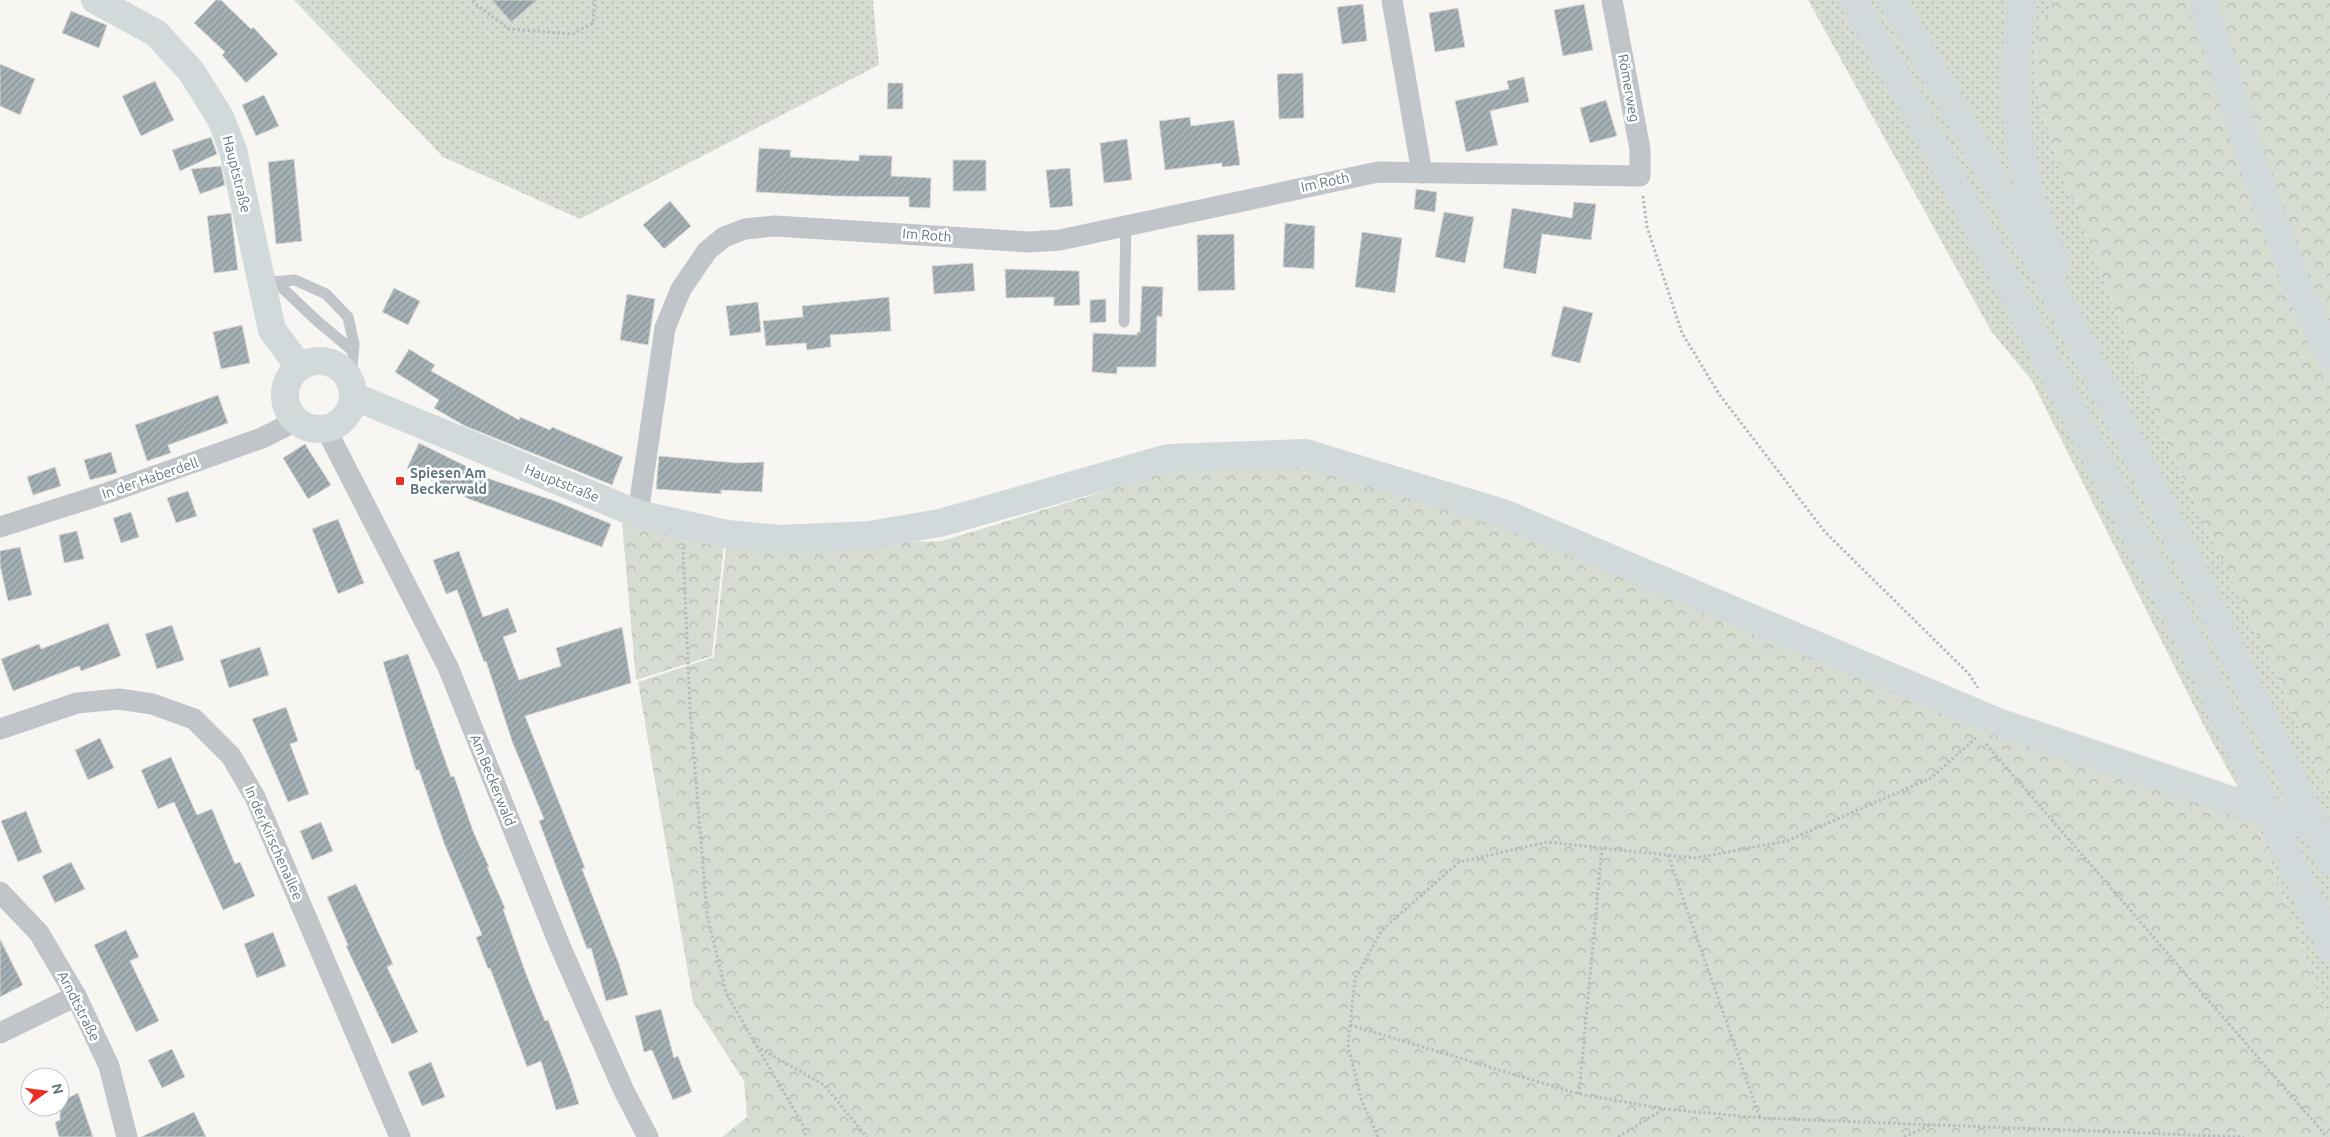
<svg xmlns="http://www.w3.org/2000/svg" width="2330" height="1137" viewBox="0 0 2330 1137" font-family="Ubuntu,sans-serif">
<defs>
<pattern id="grass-dots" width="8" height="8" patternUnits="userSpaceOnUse" patternTransform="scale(1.25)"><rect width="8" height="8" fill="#d7dcd2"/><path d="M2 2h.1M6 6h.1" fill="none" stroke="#b2b7b0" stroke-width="1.8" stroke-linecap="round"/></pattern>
<pattern id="forest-crowns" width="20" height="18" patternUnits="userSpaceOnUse" patternTransform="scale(1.25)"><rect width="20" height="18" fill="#d7dcd2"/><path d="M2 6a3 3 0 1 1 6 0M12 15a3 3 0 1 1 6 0" fill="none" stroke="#b2b7b0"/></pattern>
<pattern id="building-hatch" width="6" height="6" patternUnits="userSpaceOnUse" patternTransform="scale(1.25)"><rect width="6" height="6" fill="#a4b0b3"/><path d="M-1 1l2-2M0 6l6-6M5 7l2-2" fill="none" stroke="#899497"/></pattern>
</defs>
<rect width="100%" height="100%" fill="#f7f6f3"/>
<g fill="url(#grass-dots)">
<polygon points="294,0 873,0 879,65 580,219 443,157"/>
<polygon points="1808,0 2055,0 2042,20 2034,67 2041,107 2065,181 2170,451 2278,678 2330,797 2330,1024 2253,815 2207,732 2032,381 1991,331"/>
</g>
<g fill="url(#forest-crowns)">
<polygon points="2055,0 2330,0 2330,797 2278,678 2170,451 2065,181 2041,107 2034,67 2042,20"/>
<polygon points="1306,459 1490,521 2253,815 2330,1024 2330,1137 722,1137 747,1117 744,1081 693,1002 638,682 714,657 727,537 782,545 942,541 1173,470"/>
<polygon points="621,512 725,536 712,656 636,680"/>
</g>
<g fill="url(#building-hatch)" stroke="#d8d8d6">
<polygon points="216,0 221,0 251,29 253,27 278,54 246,83 222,55 225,52 194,23"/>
<polygon points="492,0 538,0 511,22"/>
<polygon points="1363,4 1367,41 1342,44 1337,7"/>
<polygon points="1584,4 1593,50 1563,56 1554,10"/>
<polygon points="1458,8 1465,47 1435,52 1429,13"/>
<polygon points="71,11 107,25 99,48 62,33"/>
<polygon points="0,64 35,79 20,115 0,106"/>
<polygon points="1303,73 1304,118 1279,119 1277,74"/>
<polygon points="1524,77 1529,102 1490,111 1498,145 1466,152 1455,101 1509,89 1507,81"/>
<polygon points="155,81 174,120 141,136 122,96"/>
<polygon points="888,83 903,83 903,109 887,109"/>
<polygon points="264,95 279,126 256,136 242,105"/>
<polygon points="1606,100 1617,136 1590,143 1580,108"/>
<polygon points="1190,117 1191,126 1234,120 1240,165 1222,167 1222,163 1165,170 1159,121"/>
<polygon points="211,137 217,154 180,171 172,150"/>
<polygon points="1127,139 1132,180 1104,183 1100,143"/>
<polygon points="759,148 791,150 790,157 859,161 859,155 892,156 891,176 931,178 930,208 909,207 909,197 834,196 756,192"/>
<polygon points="294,159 302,241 276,244 268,162"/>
<rect x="953" y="160" width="33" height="31"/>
<polygon points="221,166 225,185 200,194 191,169"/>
<polygon points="1070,168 1073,206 1050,208 1046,170"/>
<polygon points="1416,189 1437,192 1435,212 1414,209"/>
<polygon points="670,201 691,226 664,249 643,225"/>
<polygon points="1574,202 1596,204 1591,240 1542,234 1536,274 1503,268 1512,208 1572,218"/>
<polygon points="1444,212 1474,217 1465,263 1435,257"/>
<polygon points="231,213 238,270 214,273 207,216"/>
<polygon points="1285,223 1315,226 1314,269 1283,267"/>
<polygon points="1362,232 1402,238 1395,293 1355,287"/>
<polygon points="1234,234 1235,290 1198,291 1197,235"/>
<polygon points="973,263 975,291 934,294 932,266"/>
<polygon points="1005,269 1079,271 1080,305 1054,306 1054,297 1006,298"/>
<polygon points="1142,286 1163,287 1162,317 1157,316 1156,367 1117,367 1117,374 1092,372 1093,333 1137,335 1137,332 1140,332"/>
<polygon points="394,288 420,301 408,325 382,312"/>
<polygon points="627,294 655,299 648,345 620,340"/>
<polygon points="889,297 891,331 830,335 831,347 807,350 806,343 766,346 763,321 803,317 802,306"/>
<polygon points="1106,299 1106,322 1090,323 1090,300"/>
<polygon points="758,302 761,332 730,336 726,306"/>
<polygon points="1563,306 1593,313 1580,363 1551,356"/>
<polygon points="242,325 250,363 221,369 213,332"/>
<polygon points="409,349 435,365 431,371 519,420 520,417 550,430 552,427 623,457 612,485 465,426 434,408 439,400 395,372"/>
<polygon points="218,395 228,423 168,445 171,453 147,461 135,425"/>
<polygon points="419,443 476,471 475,474 555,501 611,524 602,547 469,499 407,468"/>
<polygon points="305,444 331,485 308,499 283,458"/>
<polygon points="111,452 117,473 90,480 84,460"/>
<polygon points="659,456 737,463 764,462 762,492 721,490 721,494 656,489"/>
<polygon points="55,467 61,486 33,495 27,477"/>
<polygon points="188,491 197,516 176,523 167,498"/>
<polygon points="131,512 139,537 121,543 113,518"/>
<polygon points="338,519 364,583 338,594 312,529"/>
<polygon points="77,531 84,559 64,563 59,535"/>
<polygon points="20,547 32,595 8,601 0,565 0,551"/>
<polygon points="459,551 483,617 508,608 517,632 503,637 519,680 561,666 556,648 622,627 631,683 525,716 585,868 582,869 619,964 628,995 606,1001 591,948 587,949 539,821 544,819 512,741 486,661 484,662 457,590 446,594 433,560"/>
<polygon points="108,623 121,656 81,671 79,666 13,691 1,659 39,644 41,649"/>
<polygon points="172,625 184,660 157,669 145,634"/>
<polygon points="260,647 269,675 229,688 220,660"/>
<polygon points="408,654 451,777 454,776 473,831 489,867 487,867 505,908 503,909 526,974 545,1021 548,1020 570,1076 579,1104 556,1110 541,1061 527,1067 490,968 488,969 476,937 482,935 444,843 419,770 416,770 383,662"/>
<polygon points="286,707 298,741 290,744 309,794 288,802 252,719"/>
<polygon points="100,738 114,768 88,780 75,750"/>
<polygon points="171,757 197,815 212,809 235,864 240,862 255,896 223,910 174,802 158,809 141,770"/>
<polygon points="26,811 42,852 18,862 1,821"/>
<polygon points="321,822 333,851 312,860 300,831"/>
<polygon points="71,862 85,889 55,903 42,876"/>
<polygon points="356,884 393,964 387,967 418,1032 392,1044 346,946 348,945 327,897"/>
<polygon points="126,930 139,957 130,961 159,1021 136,1032 94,945"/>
<polygon points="273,932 286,966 257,978 244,944"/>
<polygon points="0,939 23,985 0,997"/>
<polygon points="661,1009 674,1058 678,1056 692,1092 673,1100 652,1050 644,1052 635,1016"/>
<polygon points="172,1049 185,1077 162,1088 148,1060"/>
<polygon points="431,1062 445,1097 422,1106 408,1072"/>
<polygon points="78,1093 93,1137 59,1137 55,1122 60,1120 60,1102"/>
<polygon points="194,1112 206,1137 141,1137"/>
</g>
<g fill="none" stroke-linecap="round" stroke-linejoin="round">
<g stroke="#b7bcbe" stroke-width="3" stroke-dasharray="2.5 2.5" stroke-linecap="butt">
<polyline points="473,0 478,6 509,29 572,34 593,23 595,0"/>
<polyline points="1643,196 1647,227 1682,333 1719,394 1825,532 1969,674 1978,688"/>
<polyline points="683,547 690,709 707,914 726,993 804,1127 806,1137"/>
<polyline points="1986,744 2327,1137"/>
<polyline points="1668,855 1760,1118"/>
<polyline points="1350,1025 1579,1094 1665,1109 1760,1118 2244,1137"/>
<polyline points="756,1046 824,1085 867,1137"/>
<polyline points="1579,1094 1602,848"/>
<polyline points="1378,1137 1361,1099 1348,1045 1355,978 1382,930 1459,862 1547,842 1695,858 1787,841 1931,778 1977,737"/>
<polyline points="1618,1137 1664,1109"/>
<polyline points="1904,1137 1932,1124"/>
</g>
<g stroke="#bfc5c8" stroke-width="11">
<polyline points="275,281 316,320 353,351"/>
<polyline points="262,283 295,280 326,294 348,317 354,344 351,381"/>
<polyline points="1124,322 1126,225"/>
</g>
<g stroke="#bfc5c8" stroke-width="21">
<polyline points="1392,0 1422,173"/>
<polyline points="326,429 448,667 560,946 624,1091 648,1137"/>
<polyline points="638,514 665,328 681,289 707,251 724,237 745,229 775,226 1029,242 1060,240 1378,172 1640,176 1640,149 1612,0"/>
<polyline points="0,527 107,493 262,438 296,421"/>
<polyline points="0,729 77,703 119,699 152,704 194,719 231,756 255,797 400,1137"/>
<polyline points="0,892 39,933 76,996 109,1066 127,1137"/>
<polyline points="0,1033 76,996"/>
</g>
<g stroke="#d2d9db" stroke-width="28">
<polyline points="95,0 156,33 191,71 221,119 233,150 272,330 299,366"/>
<polyline points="2203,0 2251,158 2298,287 2330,355"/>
<circle cx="319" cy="395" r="34"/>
<polyline points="353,396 638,514 727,534 779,539 869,535 940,523 1168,458 1305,453 1506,514 1998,722 2330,833"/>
</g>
<g stroke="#d2d9db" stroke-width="28">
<polyline points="1852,0 1901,84 2008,283 2194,650 2330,946"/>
<path d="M1892,0c63,109 126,219 183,332 89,174 173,351 255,529"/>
<path d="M2023,0l-3,10c-1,24 -5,49 -5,73 0,60 14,125 41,179"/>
</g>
</g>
<rect fill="#e82f21" stroke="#fff" stroke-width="2" x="395" y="476" width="10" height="10" rx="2.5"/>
<g text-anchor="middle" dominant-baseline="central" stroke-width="5" stroke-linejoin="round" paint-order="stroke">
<g font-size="14" fill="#61777f" stroke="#fff">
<text transform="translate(1629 88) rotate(80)">Römerweg</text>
<text transform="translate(237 174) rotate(76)">Hauptstraße</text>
<text transform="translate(1325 182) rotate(-12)">Im Roth</text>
<text transform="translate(927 235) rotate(4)">Im Roth</text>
<text transform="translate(150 478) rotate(-19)">In der Haberdell</text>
<text transform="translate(562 483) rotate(22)">Hauptstraße</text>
<text transform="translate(493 780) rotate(68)">Am Beckerwald</text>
<text transform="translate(274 843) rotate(66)">In der Kirschenallee</text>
<text transform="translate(79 1006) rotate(63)">Arndtstraße</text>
</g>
<g font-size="14" font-weight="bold" fill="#61777f" stroke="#fff" text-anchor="start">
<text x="410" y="473">Spiesen Am<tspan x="410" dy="16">Beckerwald</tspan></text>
</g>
</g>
<g transform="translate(45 1092) rotate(76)"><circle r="24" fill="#ffffff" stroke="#c0c9cc"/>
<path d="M0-4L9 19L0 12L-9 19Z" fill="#e82f21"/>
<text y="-8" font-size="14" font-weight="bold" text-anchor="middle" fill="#61777f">N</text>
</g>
</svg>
